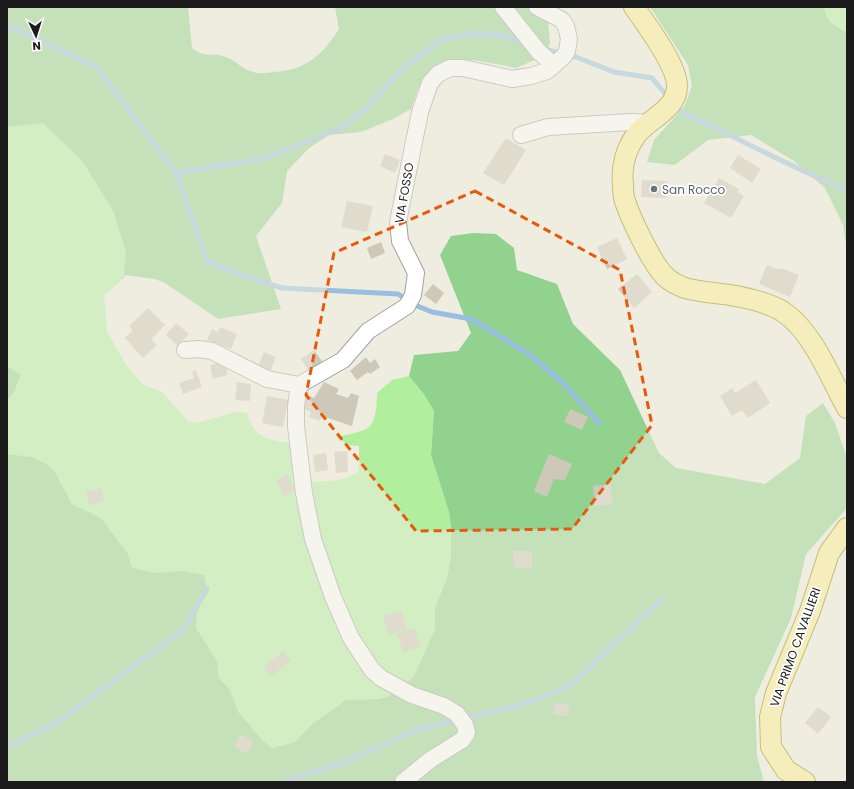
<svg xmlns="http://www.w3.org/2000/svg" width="854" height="789" viewBox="0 0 854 789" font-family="Poppins,sans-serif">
<rect width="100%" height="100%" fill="#eeeddf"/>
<g fill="#b1ef9f">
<path d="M824,7h23v25c-12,-5 -21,-11 -23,-25z"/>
<path d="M43,123l40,39 31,51 12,40 -3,26 -19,16 3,37 20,34 15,18 20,8 26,29 9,2 38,-11 12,1c7,28 23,26 47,31l15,38c18,-1 36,0 50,-11v-25l-12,-1 -12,-8c35,-7 41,-5 42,-44l15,-13 17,-4 14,17 11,18 -3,44 18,57 2,16v30l-4,20 -12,30v21l-21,47 -25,20 -10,3 -33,1 -34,24 -17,18 -23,6 -9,-7 -24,-28 -10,-24 -10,-11 -2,-17 -21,-33 1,-14 10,-26 -25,-17 -27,2 -23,-5 -4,-14 -27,-36 -29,-14 -17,-32 -23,-15 -25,-3v-54l6,-6 8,-19 -14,-9v-239z"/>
</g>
<g fill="#91d28f">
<path d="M7,7h181l4,41c15,11 17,4 31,8 11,3 19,13 30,16 6,2 15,1 21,0 33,-2 48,-17 65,-43l-4,-22h220l-7,14 2,21 -3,10 -10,7 -21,9 -42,-8 -31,4 -25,24 -7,21 -18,10 -32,13 -32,3 -20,13 -22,23 -5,32 -26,33 25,73 -63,10 -53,-36 -10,-4 -30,-4 -2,4 3,-26 -12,-40 -31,-51 -40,-39 -36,4z"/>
<path d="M650,7h174c2,14 11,20 23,25v219l-4,-26 -18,-37 -31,-27 -43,-26 -43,5 -33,25 -28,-3 7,-22 30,-33 8,-21 -4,-21z"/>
<polygon points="473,233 496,234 514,248 517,270 557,284 573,324 620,370 659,453 676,468 765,484 800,458 806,416 823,403 835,423 847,458 847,508 806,554 791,618 755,697 757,756 764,782 7,782 7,454 32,457 46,464 55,472 72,504 101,518 128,554 132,568 155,573 182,571 204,575 207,588 197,614 196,628 217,661 219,678 229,689 239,713 263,741 272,748 295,742 312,724 346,700 379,699 389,696 414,676 435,629 435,608 447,578 451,558 451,528 449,512 431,455 434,411 423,393 409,376 414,355 458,351 471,333 440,255 451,236"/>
<polygon points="7,366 21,375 13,394 7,400"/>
</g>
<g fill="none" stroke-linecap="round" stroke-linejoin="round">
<g stroke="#9abee1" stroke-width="5">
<polyline points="7,25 97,67 176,173 207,261 232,272 282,288 398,294 415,305 432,312 471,319 529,354 563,383 599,423"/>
<polyline points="544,49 576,57 614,72 652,78 668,97"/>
<path d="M675,105c9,11 24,15 37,21 44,23 89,44 135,65"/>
<polyline points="176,173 266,158 339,129 365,110 400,71 442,39 478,33 500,35 525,43"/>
<polyline points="7,747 56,723 182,631 207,589"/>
<polyline points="285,782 304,774 339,765 416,730 528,703 571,685 661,600"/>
</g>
</g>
<g fill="#cec8b8">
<polygon points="506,138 526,150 504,185 483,173"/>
<polygon points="385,154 400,160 395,173 380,166"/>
<polygon points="738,155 761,169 752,183 730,168"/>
<polygon points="719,178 739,189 737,192 744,196 731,218 704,203"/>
<polygon points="642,180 668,181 667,198 641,197"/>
<polygon points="347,201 373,206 367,232 341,227"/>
<polygon points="617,238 627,259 607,269 597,247"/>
<polygon points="381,242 385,253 371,259 367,248"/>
<polygon points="767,265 780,270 781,268 799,275 790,297 759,284"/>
<polygon points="637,274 652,292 634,308 618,289"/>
<polygon points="433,284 444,293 436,304 424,295"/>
<polygon points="148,308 165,325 151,339 157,345 143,358 125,338 133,330 129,326"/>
<polygon points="176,323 189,334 178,346 166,335"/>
<polygon points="220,327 237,334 231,349 207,340 212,329 218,332"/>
<polygon points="314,350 324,364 310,373 301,359"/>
<polygon points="264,352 276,357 269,374 257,369"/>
<polygon points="366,357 370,363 375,359 380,367 370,374 368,372 357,380 350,371"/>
<polygon points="224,361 228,375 213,379 210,365"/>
<polygon points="196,370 202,387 183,394 179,383 194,378 192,372"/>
<polygon points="756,380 770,403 748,418 742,410 732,416 720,396 732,388 735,393"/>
<polygon points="237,382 251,384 250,401 235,400"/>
<polygon points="324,382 339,389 336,394 348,398 351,393 359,396 352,426 322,416 320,421 309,417 311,412 301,408 307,395 314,398"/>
<polygon points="267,396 288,400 283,427 262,423"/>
<polygon points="570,409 588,417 582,430 564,422"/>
<polygon points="347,451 348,472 336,473 334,452"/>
<polygon points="326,453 328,470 315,472 313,455"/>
<polygon points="549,454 572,464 565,480 554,479 547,497 534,491"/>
<polygon points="287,474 295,490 284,496 276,480"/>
<polygon points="610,484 613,504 595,506 593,486"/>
<polygon points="101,488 104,502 89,505 86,492"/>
<polygon points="513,551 532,551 532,568 514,568"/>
<polygon points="402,611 407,629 389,635 383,616"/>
<polygon points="415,628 421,646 403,652 397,633"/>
<polygon points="283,651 291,661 271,676 264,667"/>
<polygon points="554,703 569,704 568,716 553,714"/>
<polygon points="818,707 831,717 818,734 805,723"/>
<polygon points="240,734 253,741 247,754 234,747"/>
</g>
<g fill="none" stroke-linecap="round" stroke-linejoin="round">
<defs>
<g id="minor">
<polyline points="503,7 539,52 554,65"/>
<polyline points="521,135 548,127 631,122 648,123"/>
<polyline points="185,350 199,349 212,351 267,379 299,385 343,360 368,331 407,306 413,295 416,273 400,241 398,222 420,112 430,83 438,74 450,68 463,68 512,79 531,76 547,71 564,56 567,51 569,39 566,26 562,20 537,7"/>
<polyline points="299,385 296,406 296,426 304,493 313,539 333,597 351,638 372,670 381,678 412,695 444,706 457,714 465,725 467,733 462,740 430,760 403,782"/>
</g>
<g id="major">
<path d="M634,7c12,17 43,58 43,79 0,24 -28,32 -41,49 -10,14 -15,32 -13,49 0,6 0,14 3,20 6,17 28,64 41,74 4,4 13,8 18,10 14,4 31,5 45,7 18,3 37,7 52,16 30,19 48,66 65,97"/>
<polyline points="805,782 786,770 771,747 770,717 776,693 810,611 829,553 847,528"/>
</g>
</defs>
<use href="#minor" stroke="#a2a2a2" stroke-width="18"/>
<use href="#major" stroke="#928900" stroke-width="22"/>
<use href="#minor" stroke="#fff" stroke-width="16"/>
<use href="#major" stroke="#ffed93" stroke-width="20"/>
</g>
<path d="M0 0H854V789H0ZM475,191l145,79 32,155 -80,104 -156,2 -110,-136 28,-142z" fill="#eeeddf" fill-opacity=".55" fill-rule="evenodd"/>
<path fill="none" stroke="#e8590c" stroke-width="3" stroke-dasharray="8 5" stroke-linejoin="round" d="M475,191l145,79 32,155 -80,104 -156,2 -110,-136 28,-142z"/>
<circle fill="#6b7280" stroke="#fff" stroke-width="1.5" cx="654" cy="189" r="4"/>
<g text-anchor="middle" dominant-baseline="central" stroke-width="3.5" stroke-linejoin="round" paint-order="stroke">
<g font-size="12" fill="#5b616d" stroke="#fff" text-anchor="start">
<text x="662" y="189">San Rocco</text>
</g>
<g font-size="12" fill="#1b1b1b" stroke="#fff">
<text transform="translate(404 193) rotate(-80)">VIA FOSSO</text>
<text transform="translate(795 647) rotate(-70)">VIA PRIMO CAVALLIERI</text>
</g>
</g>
<rect width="854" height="789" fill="none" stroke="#1b1b1b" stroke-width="16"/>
<g transform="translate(36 36) rotate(176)" stroke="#ffffff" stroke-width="3" paint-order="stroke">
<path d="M0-3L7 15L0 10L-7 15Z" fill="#1b1b1b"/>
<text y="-6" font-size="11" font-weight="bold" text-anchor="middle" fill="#1b1b1b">N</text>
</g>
</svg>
